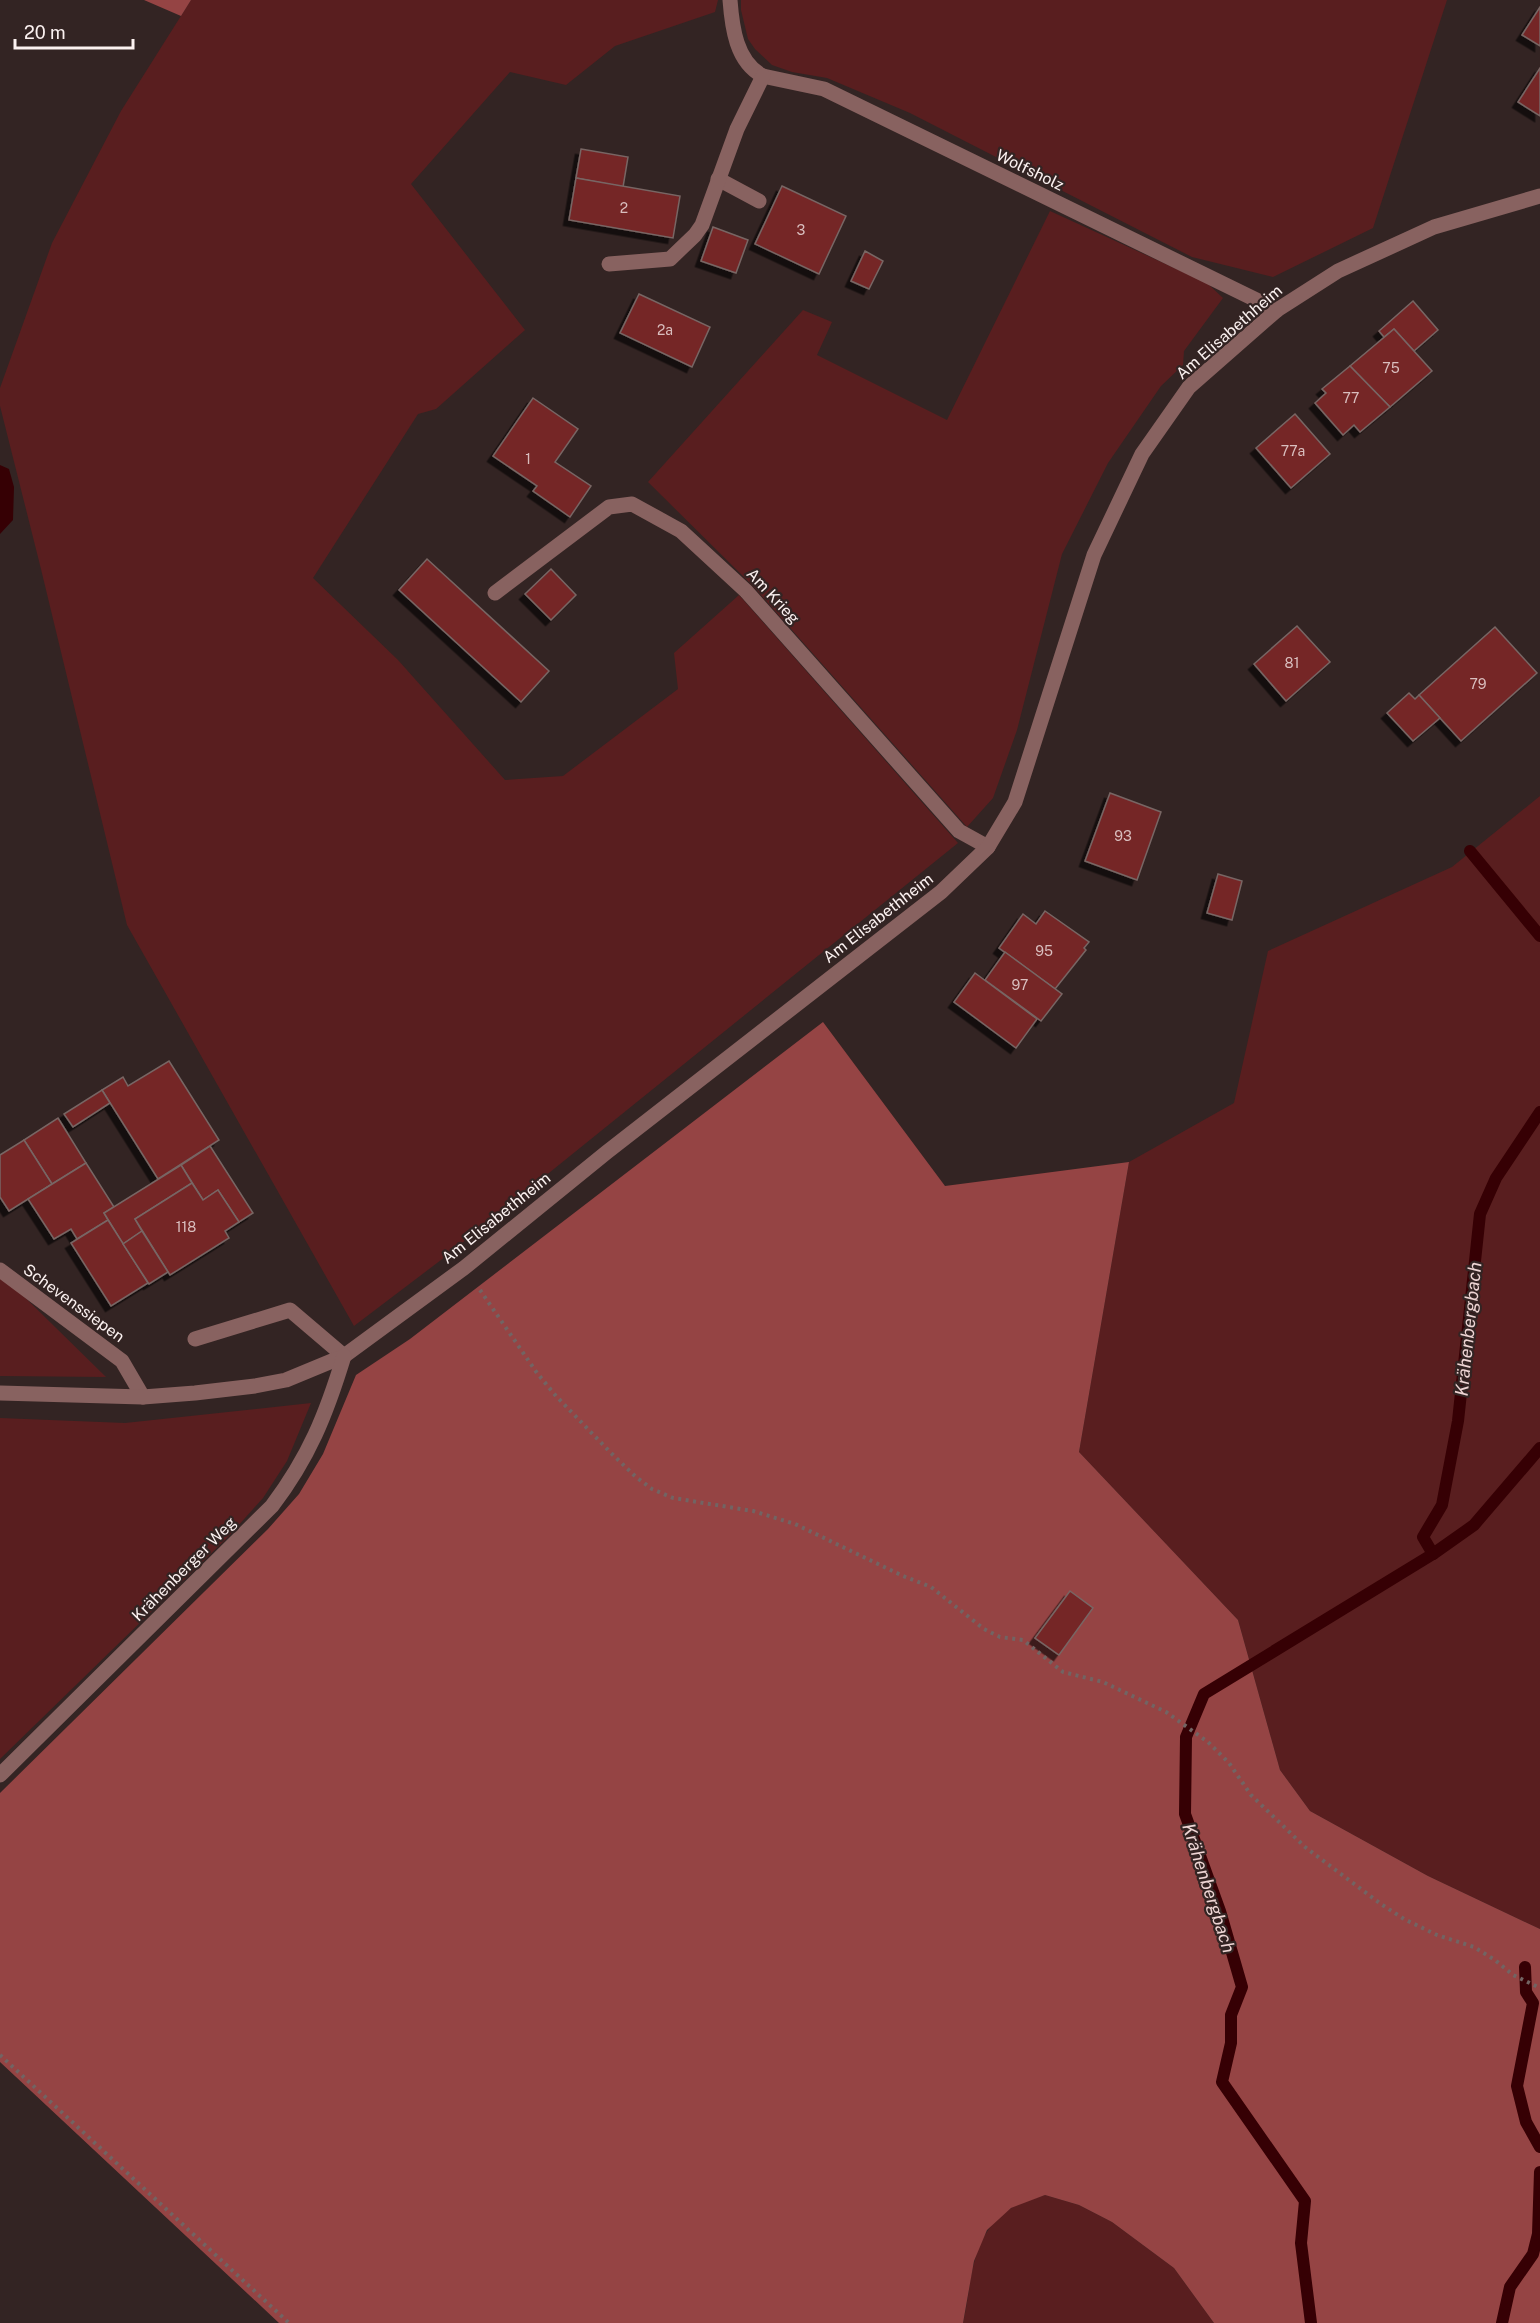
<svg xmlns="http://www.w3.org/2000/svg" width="1540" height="2323" viewBox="0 0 1540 2323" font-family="'Public Sans',sans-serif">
<defs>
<filter id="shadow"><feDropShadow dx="-5.5" dy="5.5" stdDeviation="0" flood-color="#0009"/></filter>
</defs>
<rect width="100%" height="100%" fill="#332423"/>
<g fill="#591e1f">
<polygon points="191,0 718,0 715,12 615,46 566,85 510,72 411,184 525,330 436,409 418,414 313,578 398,660 505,780 563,776 678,689 674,653 739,595 958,843 441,1260 354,1326 127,925 40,565 0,406 0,388 52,243 121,111"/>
<polygon points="741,0 1447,0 1373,228 1273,277 1192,257 910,113 827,78 792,72 772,65 755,49 748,39 741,10"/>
<polygon points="1050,211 1207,283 1223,298 1184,351 1183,365 1161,386 1108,463 1062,554 1017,730 993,798 967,827 753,586 648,482 803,310 832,322 817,355 947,420"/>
<polygon points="1540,796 1540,1929 1428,1876 1310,1811 1280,1770 1238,1620 1079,1452 1129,1162 1234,1103 1268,951 1452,867"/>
<polygon points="0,1273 106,1377 0,1376"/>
<polygon points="311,1403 287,1461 263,1498 228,1537 0,1759 0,1418 125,1423"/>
<path d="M1045,2195l34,10 33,17 62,46 40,55h-251c10,-43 6,-87 47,-114 10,-7 24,-10 35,-14z"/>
</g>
<g fill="#954444">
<polygon points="144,0 191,0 181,16"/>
<polygon points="823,1022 945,1186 1129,1162 1079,1452 1238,1620 1280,1770 1310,1811 1428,1876 1540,1929 1540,2323 1214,2323 1174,2268 1112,2222 1079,2205 1045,2195 1011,2208 987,2230 974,2261 963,2323 279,2323 0,2062 0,1793 268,1529 299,1494 323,1454 356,1375 410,1339"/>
</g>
<polygon fill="#360004" points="0,465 9,469 14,487 13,520 0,534"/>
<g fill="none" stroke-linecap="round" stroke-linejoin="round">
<g stroke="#360004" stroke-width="12">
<polyline points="1470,851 1540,936"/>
<polyline points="1433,1554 1423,1537 1442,1505 1458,1421 1480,1214 1496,1178 1540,1112"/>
<polyline points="1525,1967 1526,1992 1533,2003 1517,2086 1526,2122 1540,2147"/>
<polyline points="1311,2323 1301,2243 1305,2201 1222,2082 1231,2043 1231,2015 1242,1987 1220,1911 1185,1814 1186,1737 1204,1694 1433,1554 1474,1525 1540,1448"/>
<polyline points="1502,2323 1510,2287 1533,2254 1538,2234 1540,2172"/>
</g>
</g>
<g fill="#742628" stroke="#786664" stroke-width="1.5" filter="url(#shadow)">
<polygon points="1540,7 1540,46 1522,35"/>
<polygon points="1540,68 1540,116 1518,102"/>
<polygon points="581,149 628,157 623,187 576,178"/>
<polygon points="576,178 680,196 673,238 569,220"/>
<polygon points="782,186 846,216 819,274 755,244"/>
<polygon points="713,227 748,240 736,273 701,261"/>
<polygon points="865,251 883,261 869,289 851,281"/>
<polygon points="639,294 710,327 692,367 620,333"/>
<polygon points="1413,301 1438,330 1414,351 1394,329 1384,337 1379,331"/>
<polygon points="1394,329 1432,371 1390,407 1350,366"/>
<polygon points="1350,366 1390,407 1360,432 1354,425 1343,435 1315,403 1326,393 1322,389"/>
<polygon points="533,398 578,429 555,462 591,486 570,517 533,491 537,486 493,456"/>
<polygon points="1295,414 1330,454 1291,488 1256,448"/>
<polygon points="427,559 549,671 521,702 399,590"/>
<polygon points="551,569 576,595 551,620 525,594"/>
<polygon points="1297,626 1330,662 1286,701 1254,664"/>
<polygon points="1495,627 1537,673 1461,741 1419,695"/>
<polygon points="1409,693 1415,699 1419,695 1440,718 1413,741 1387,713"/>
<polygon points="1110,793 1161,812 1137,880 1085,861"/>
<polygon points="1218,874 1242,881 1232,920 1207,913"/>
<polygon points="1045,911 1089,942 1084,948 1086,950 1055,989 999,948 1023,914 1036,924"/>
<polygon points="1005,952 1062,994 1041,1021 985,980"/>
<polygon points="975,973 1037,1019 1016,1048 954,1002"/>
<polygon points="169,1061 219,1140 158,1179 102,1090 123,1077 128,1086"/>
<polygon points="102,1090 110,1103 73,1127 64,1114"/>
<polygon points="58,1118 86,1163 52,1184 24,1140"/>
<polygon points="24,1140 52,1184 9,1211 0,1197 0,1155"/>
<polygon points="210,1146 253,1213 239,1222 218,1190 203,1200 181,1165"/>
<polygon points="86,1163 114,1207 104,1213 108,1220 77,1239 71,1229 54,1239 28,1199"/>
<polygon points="181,1165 192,1183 135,1219 142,1231 123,1244 104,1213"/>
<polygon points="192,1183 203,1200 218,1190 239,1222 225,1231 229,1238 170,1275 135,1219"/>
<polygon points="108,1220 148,1283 111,1306 71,1243"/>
<polygon points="142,1231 168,1272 149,1284 123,1244"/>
<polygon points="1070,1591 1093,1608 1059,1655 1035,1638"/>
</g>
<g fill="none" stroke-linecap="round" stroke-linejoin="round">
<g stroke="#726463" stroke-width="4" stroke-dasharray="3 4.5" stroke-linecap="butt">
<polyline points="480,1290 537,1373 556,1396 611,1453 636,1477 652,1489 673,1498 753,1511 795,1524 903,1576 931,1587 984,1629 1000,1637 1023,1640 1063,1672 1103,1682 1166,1712 1208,1742 1229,1763 1251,1795 1305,1847 1381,1904 1404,1919 1437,1935 1474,1947 1495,1960 1513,1975 1540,1988"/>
<polyline points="0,2055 289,2323"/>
</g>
<g stroke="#886260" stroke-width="15">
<path d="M730,0c2,27 6,62 33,76l61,13 453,221"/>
<polyline points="718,179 759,201"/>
<polyline points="609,264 670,259 695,235 702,225 737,129 763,76"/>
<polyline points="495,593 609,507 632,504 681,531 746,591 959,831 988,847"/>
<polyline points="0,1270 122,1361 143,1397"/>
<polyline points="195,1339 290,1310 344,1356"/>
<polyline points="0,1393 143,1397 195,1393 255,1386 286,1380 344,1356 464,1268 607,1152 941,892 988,847 1015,802 1094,555 1142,454 1189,387 1277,310 1338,271 1434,227 1540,196"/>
<path d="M0,1775l272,-269c37,-49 54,-91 72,-150"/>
</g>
</g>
<g text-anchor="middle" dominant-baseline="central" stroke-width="4.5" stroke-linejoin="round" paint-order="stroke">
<g font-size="14" fill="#d9bebe">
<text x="624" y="208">2</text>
<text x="801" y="230">3</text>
<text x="665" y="330">2a</text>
<text x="1391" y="368">75</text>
<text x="1351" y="398">77</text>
<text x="1293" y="451">77a</text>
<text x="528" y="459">1</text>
<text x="1292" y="663">81</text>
<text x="1478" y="684">79</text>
<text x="1123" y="836">93</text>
<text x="1044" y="951">95</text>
<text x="1020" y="985">97</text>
<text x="186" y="1227">118</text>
</g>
<g font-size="16" fill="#fbf1f0" stroke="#332423">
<text transform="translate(1030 170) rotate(26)">Wolfsholz</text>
<text transform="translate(1229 332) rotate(-41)">Am Elisabethheim</text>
<text transform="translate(773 596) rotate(47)">Am Krieg</text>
<text transform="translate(878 918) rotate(-38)">Am Elisabethheim</text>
<text transform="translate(496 1218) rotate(-39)">Am Elisabethheim</text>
<text transform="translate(74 1303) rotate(36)">Schevenssiepen</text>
<text transform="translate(184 1569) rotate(-45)">Krähenberger Weg</text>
</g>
<g font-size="18" font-style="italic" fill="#eed5d4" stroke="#332423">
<text transform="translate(1468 1329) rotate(-84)">Krähenbergbach</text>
<text transform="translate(1209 1888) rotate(72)">Krähenbergbach</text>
</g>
</g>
<path d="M15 39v9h118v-9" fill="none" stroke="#fbf1f0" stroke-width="3"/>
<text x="24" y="39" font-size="18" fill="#fbf1f0" stroke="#332423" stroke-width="4.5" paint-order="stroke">20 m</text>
</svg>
